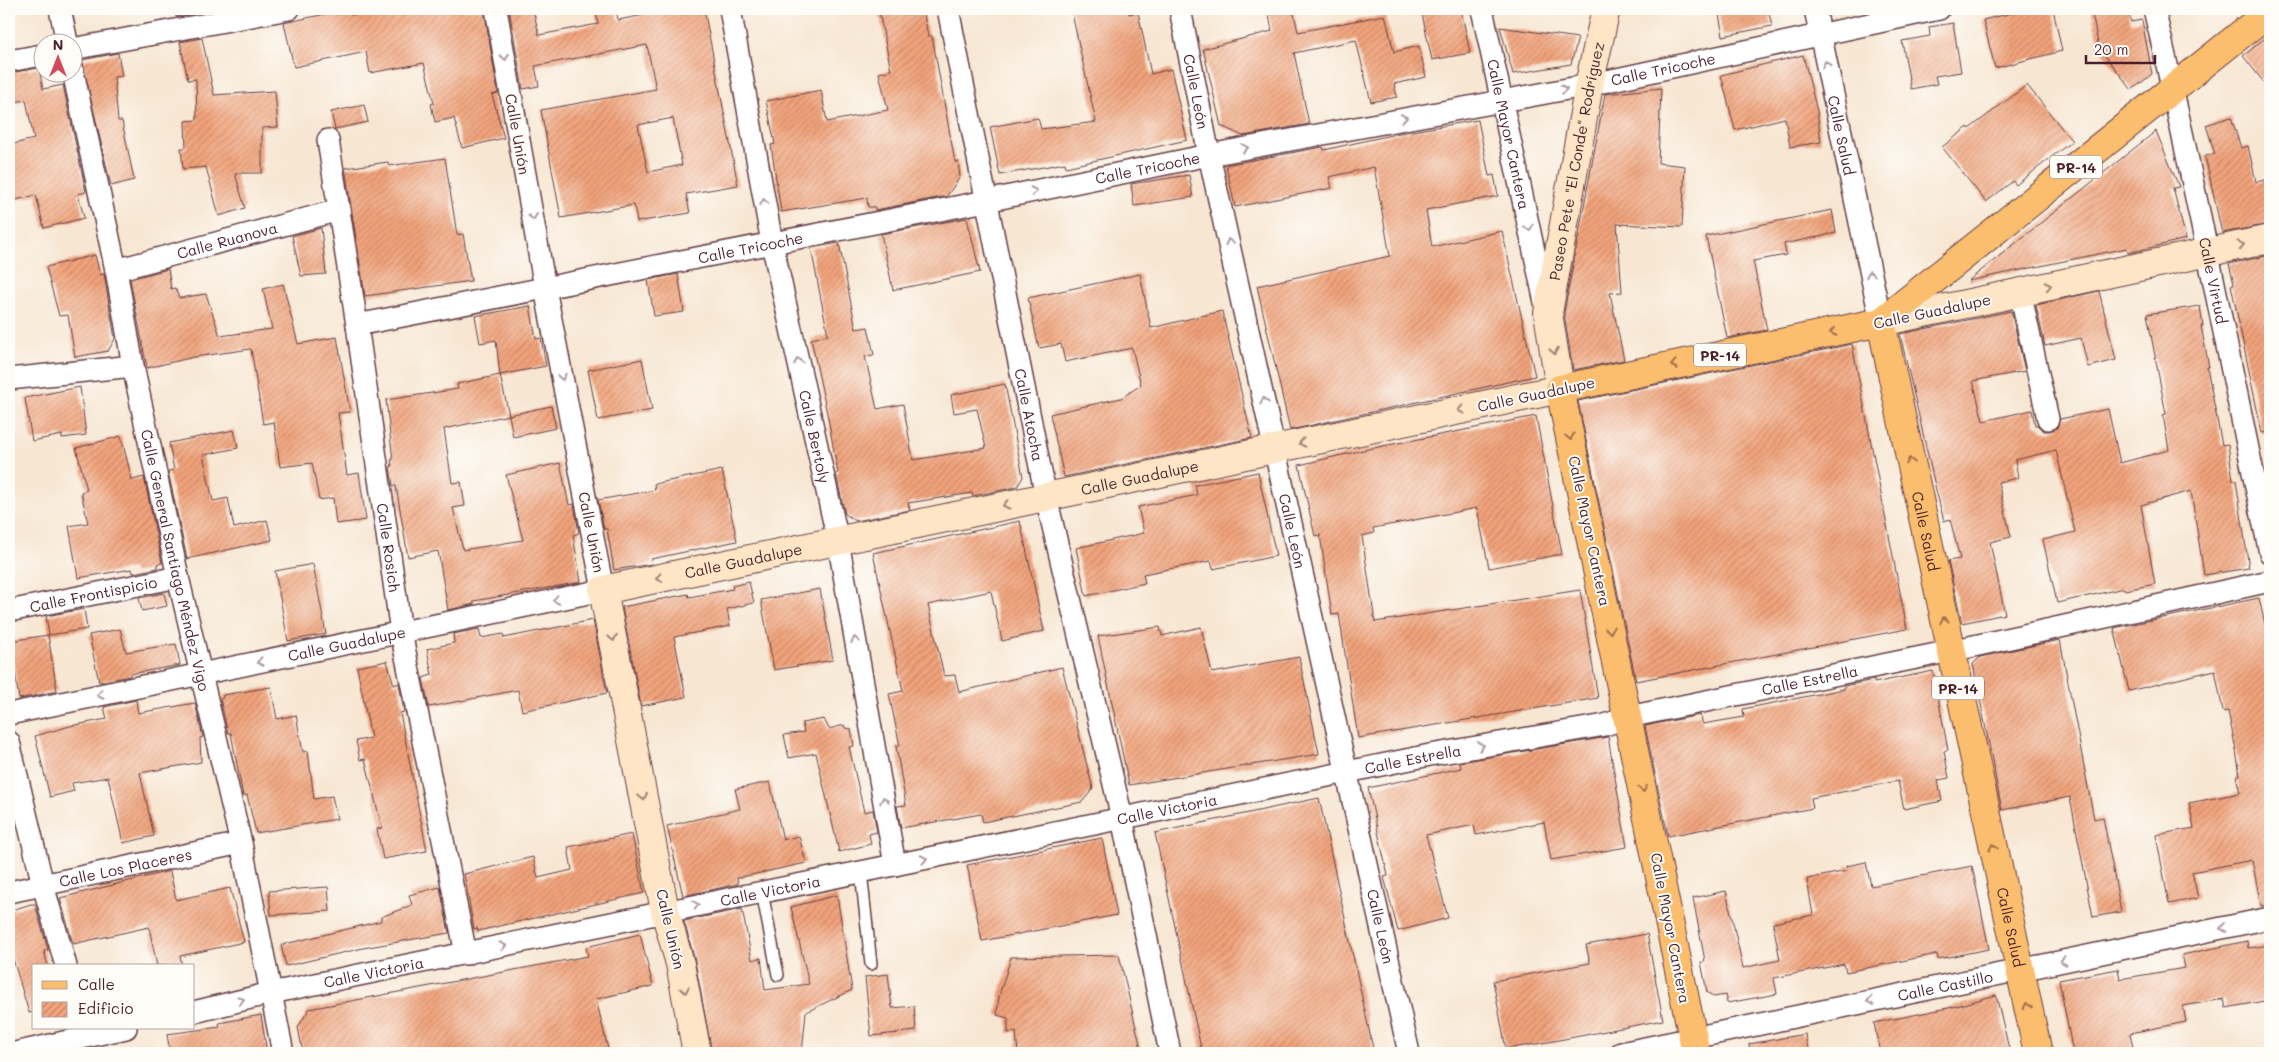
<svg xmlns="http://www.w3.org/2000/svg" width="2279" height="1062" viewBox="0 0 2279 1062" font-family="Mali,sans-serif">
<defs>
<pattern id="building-hatch" width="6" height="6" patternUnits="userSpaceOnUse" patternTransform="scale(1.25)"><rect width="6" height="6" fill="#f2a47c"/><path d="M-1 1l2-2M0 6l6-6M5 7l2-2" fill="none" stroke="#c68566"/></pattern>
</defs>
<rect width="100%" height="100%" fill="#fdfcf7"/>
<filter id="ink" filterUnits="userSpaceOnUse"><feTurbulence type="fractalNoise" baseFrequency=".02" numOctaves="2"/><feDisplacementMap in="SourceGraphic" scale="10" xChannelSelector="R" yChannelSelector="G"/><feConvolveMatrix kernelMatrix="1 2 1 2 8 2 1 2 1" color-interpolation-filters="sRGB"/></filter>
<filter id="wash" filterUnits="userSpaceOnUse"><feTurbulence type="fractalNoise" baseFrequency=".0096" numOctaves="4" result="noise"/><feDisplacementMap in="SourceGraphic" scale="20" xChannelSelector="R" yChannelSelector="G"/><feGaussianBlur stdDeviation="1.12" result="paint"/><feColorMatrix in="noise" values="0 0 0 0 0 0 0 0 0 0 0 0 0 0 0 0 0 1.4 0 .05"/><feComposite in="paint" operator="in"/></filter>
<g filter="url(#wash)">
<rect width="100%" height="100%" fill="#f7e6d2"/>
<g id="blocks">
<g fill="url(#building-hatch)" fill-rule="evenodd">
<polygon points="174,9 196,9 197,13 176,17"/>
<polygon points="348,9 351,15 387,9 484,9 498,93 492,95 504,138 462,148 454,118 435,122 431,104 434,103 424,63 370,73 366,52 294,67 284,23"/>
<path d="M509,9h24l6,26 59,-11 -3,-15h21l2,11 57,-11h29l34,176 -52,9 4,19 -53,9 -3,-17 -73,13 -20,-108 115,-21 -9,-44 -112,21 4,20 -16,3zM673,118l9,47 -34,7 -10,-47z"/>
<polygon points="896,9 923,9 928,36 932,36 955,162 958,161 960,177 947,196 875,210 875,207 868,207 867,198 781,212 771,145 775,144 766,101 821,90 827,122 888,110 879,73 891,70 879,12"/>
<polygon points="1071,9 1128,9 1129,14 1138,12 1151,74 1171,69 1187,140 1066,167 1065,163 1000,175 990,127 1038,118 1041,129 1096,122"/>
<polygon points="1268,9 1293,9 1298,32 1385,15 1394,52 1419,46 1426,77 1394,84 1397,97 1371,102 1356,40 1294,53 1309,124 1243,136 1221,126 1203,49 1272,31"/>
<polygon points="1421,9 1461,9 1470,53 1432,60"/>
<polygon points="1718,9 1768,9 1772,26 1723,36"/>
<polygon points="2029,9 2053,9 2062,51 1995,68 1983,20"/>
<polygon points="2091,9 2128,9 2131,22 2142,20 2152,74 2132,90 2099,48"/>
<polygon points="1953,23 1961,72 1935,76 1937,84 1911,89 1902,41 1930,36 1929,27"/>
<polygon points="1500,27 1578,38 1571,64 1513,74"/>
<polygon points="2270,34 2270,90 2243,56"/>
<polygon points="202,38 214,95 275,91 278,127 262,128 262,173 235,173 245,208 219,216 206,167 183,169 181,148 186,148 185,121 197,120 196,79 188,80 180,42"/>
<polygon points="118,53 122,76 114,77 118,121 122,121 134,180 111,186 82,60"/>
<polygon points="1803,55 1817,111 1821,142 1790,147 1785,118 1735,130 1721,75"/>
<polygon points="39,68 43,89 63,85 86,192 78,194 84,218 44,228 36,195 16,200 9,171 9,145 34,139 26,100 9,103 9,73"/>
<polygon points="2027,85 2072,141 2016,185 2013,181 1986,202 1942,147 1968,127 1969,129"/>
<polygon points="1661,88 1658,163 1685,166 1682,227 1617,224 1622,292 1610,293 1624,360 1573,370 1564,313 1605,94"/>
<polygon points="364,105 368,122 335,129 331,112"/>
<polygon points="2231,117 2241,148 2248,146 2256,182 2270,179 2270,224 2222,233 2205,156 2215,154 2206,125"/>
<polygon points="1478,120 1489,176 1494,175 1498,196 1426,210 1432,247 1502,231 1535,376 1290,430 1257,286 1390,256 1374,167 1329,177 1332,188 1235,207 1226,165 1323,147 1324,150 1400,133"/>
<polygon points="2156,131 2179,187 2173,188 2186,239 2128,253 2127,248 1968,281"/>
<polygon points="445,158 457,235 463,234 471,281 365,296 345,168 388,162 389,166"/>
<polygon points="1189,175 1193,197 1134,206 1131,184"/>
<polygon points="1832,210 1836,233 1784,244 1786,255 1753,261 1767,330 1727,338 1706,236"/>
<polygon points="967,218 980,272 893,290 881,234"/>
<polygon points="321,228 326,274 301,276 292,236"/>
<polygon points="839,243 856,329 868,327 874,355 865,356 877,409 903,404 913,460 986,448 977,409 954,413 951,395 1005,384 1023,477 1017,487 973,496 972,493 908,503 910,510 856,521 845,514 836,474 838,473 828,418 811,339 828,335 811,248"/>
<polygon points="95,255 100,275 104,274 115,339 108,351 75,357 68,315 59,316 46,267"/>
<polygon points="2270,255 2270,432 2262,433 2231,285 2234,284 2229,264"/>
<polygon points="168,269 171,289 175,288 179,298 206,294 220,336 272,329 263,289 283,284 298,344 337,337 350,412 338,413 347,475 359,473 366,520 336,524 333,498 319,500 312,463 280,467 274,422 263,424 251,349 194,357 147,368 130,279"/>
<polygon points="678,274 684,312 654,316 648,280"/>
<polygon points="1140,274 1151,328 1222,311 1252,438 1064,477 1050,414 1121,398 1141,385 1132,348 1065,362 1061,344 1039,348 1028,298"/>
<polygon points="2099,291 2116,360 2088,367 2081,338 2045,346 2036,305"/>
<polygon points="530,306 536,339 541,338 546,366 500,375 496,340 480,343 475,316"/>
<polygon points="2200,306 2203,326 2201,326 2209,367 2207,367 2222,445 2228,444 2233,480 2236,480 2249,568 2204,575 2191,491 2141,505 2155,584 2125,590 2124,588 2057,603 2043,540 2075,532 2056,450 2015,460 2018,478 1998,482 2011,537 1990,542 2005,614 1962,623 1948,561 1960,559 1950,519 1944,521 1936,490 1900,334 2011,311 2025,371 1973,381 1983,421 2032,410 2035,425 2037,425 2044,431 2050,431 2057,428 2060,419 2108,409 2120,463 2169,450 2163,415 2166,414 2147,314"/>
<polygon points="1852,344 1907,629 1636,681 1578,401"/>
<polygon points="642,359 652,410 598,420 588,370"/>
<polygon points="500,375 509,415 444,429 452,483 461,482 465,506 453,508 463,550 523,540 506,475 560,463 569,505 574,504 579,533 573,535 581,582 474,601 474,604 448,610 438,551 408,557 396,486 393,486 390,467 392,467 391,460 393,460 386,400 458,389 457,384"/>
<polygon points="80,387 86,435 62,438 62,435 32,441 25,398"/>
<polygon points="551,406 556,428 513,437 509,415"/>
<polygon points="1536,416 1562,554 1489,568 1477,508 1373,528 1374,533 1362,536 1375,622 1580,590 1598,698 1358,738 1339,614 1332,615 1320,535 1315,536 1299,465 1368,449"/>
<polygon points="234,430 238,448 203,455 213,501 228,498 234,528 267,520 272,540 187,559 168,471 174,470 169,443"/>
<polygon points="121,436 132,480 144,477 162,563 157,564 158,568 133,573 132,569 78,578 69,526 88,523 81,492 87,490 76,448"/>
<polygon points="722,470 737,541 651,559 652,564 614,570 607,529 604,529 598,500 655,490 654,484"/>
<polygon points="1258,472 1276,556 1213,569 1211,561 1143,574 1145,583 1086,596 1076,548 1144,533 1138,507 1197,495 1195,485"/>
<polygon points="1020,521 1044,631 1002,641 991,591 928,605 944,676 955,675 959,692 1062,667 1093,789 1082,802 983,822 981,814 901,828 897,806 906,805 896,746 900,746 889,694 903,691 873,553"/>
<polygon points="313,564 326,634 288,641 275,571"/>
<polygon points="749,582 754,603 727,609 730,626 674,637 686,697 641,706 622,607 688,594 689,597 733,589 732,586"/>
<polygon points="820,589 833,660 774,670 761,600"/>
<polygon points="164,593 167,606 142,611 139,598"/>
<polygon points="2259,598 2270,647 2270,905 2261,906 2252,860 2192,872 2198,898 2169,904 2156,835 2194,828 2189,803 2240,793 2236,776 2240,775 2235,745 2228,711 2223,712 2215,670 2129,691 2114,628"/>
<polygon points="84,609 87,629 49,635 46,616"/>
<polygon points="593,620 607,693 522,711 518,690 429,707 423,678 432,675 427,649 454,643 453,634 479,629 481,638 503,634 504,638"/>
<polygon points="1160,627 1162,636 1201,627 1212,673 1299,657 1319,754 1129,785 1098,636"/>
<polygon points="120,629 126,652 176,644 180,665 130,674 130,676 99,682 89,635"/>
<polygon points="48,635 57,691 19,699 10,641"/>
<polygon points="2060,640 2094,819 2103,817 2121,912 2093,917 2070,797 2002,810 1973,664 1980,657"/>
<polygon points="387,661 394,685 399,683 404,712 400,713 427,851 383,859 377,829 382,828 365,759 360,760 356,741 371,738 357,667"/>
<polygon points="1933,671 1948,750 1944,751 1949,778 1938,780 1942,801 1904,809 1898,781 1811,798 1813,808 1668,836 1645,726 1700,715 1703,724 1744,717 1743,709 1844,689 1844,686 1874,680 1874,683"/>
<polygon points="271,687 277,719 296,715 303,752 308,751 314,799 332,796 337,819 256,833 247,795 243,796 231,733 228,733 220,699 223,698 223,695"/>
<polygon points="136,700 138,713 195,703 203,737 200,738 201,762 140,773 154,836 123,843 108,777 72,783 74,791 50,797 35,736 70,726 107,719 104,707"/>
<polygon points="824,719 829,729 844,725 845,728 851,729 854,746 849,747 864,812 873,810 877,832 869,834 871,844 839,852 816,753 789,758 784,735 804,732 802,723"/>
<polygon points="1608,737 1627,847 1551,860 1544,822 1476,835 1474,825 1426,835 1448,918 1398,931 1384,877 1388,876 1368,788 1461,768 1460,762"/>
<polygon points="770,782 783,840 799,836 806,863 737,878 738,884 683,896 667,826 740,809 735,789"/>
<polygon points="1319,798 1374,1053 1202,1053 1155,833"/>
<polygon points="632,834 644,893 478,931 477,928 474,929 464,874 533,857 538,878 572,870 568,847"/>
<polygon points="1102,838 1117,915 982,941 967,865"/>
<polygon points="1866,862 1871,886 1972,866 1989,949 1938,959 1937,954 1846,972 1844,964 1774,978 1777,994 1727,1003 1725,995 1714,997 1707,992 1701,962 1705,961 1693,898 1726,891 1743,968 1780,960 1773,923 1813,915 1807,879 1847,871 1846,866"/>
<polygon points="170,871 176,900 230,888 244,942 180,956 182,966 157,966 149,927 73,944 60,898"/>
<polygon points="328,887 330,911 271,915 269,891"/>
<polygon points="440,887 449,933 363,948 286,966 281,945 381,921 381,917 412,905 409,895"/>
<polygon points="837,895 852,990 806,1012 802,1053 712,1053 695,961 684,921 742,909 752,960 761,958 765,990 809,984 791,907"/>
<polygon points="31,904 35,904 48,950 44,951 48,966 34,966 34,1012 29,1013 9,945 9,911"/>
<polygon points="640,934 653,986 596,999 609,1053 303,1053 298,1027 309,1009 588,956 586,947"/>
<polygon points="1647,934 1663,1020 1554,1041 1506,1049 1493,981 1590,963 1586,945"/>
<polygon points="2247,941 2248,948 2270,945 2270,1000 2226,1008 2224,999 2183,1006 2186,1022 2130,1033 2134,1053 2073,1053 2059,980 2118,969 2120,979 2185,968 2182,955"/>
<polygon points="1119,955 1142,1053 1018,1053 1016,1032 1008,1033 1008,1018 997,1015 999,996 1011,957"/>
<polygon points="888,974 892,1008 914,1006 916,1031 871,1036 865,977"/>
<polygon points="1996,995 2010,1053 1880,1053 1874,1023 1953,1007"/>
<polygon points="261,1015 267,1053 170,1053 167,1034 220,1027 219,1023"/>
<polygon points="1805,1034 1809,1053 1750,1053 1749,1044"/>
</g>
</g>
</g>
<g filter="url(#ink)">
<use href="#blocks" fill-opacity="0" stroke="#643d44" stroke-width="1"/>
<g fill="none" stroke-linecap="round" stroke-linejoin="round">
<defs>
<g id="lane">
<polyline points="861,872 871,964"/>
<polyline points="762,892 778,975"/>
</g>
<g id="street">
<polyline points="60,9 67,42"/>
<path id="s1" d="M730,9l42,234 66,298 57,324"/>
<path id="s2" d="M948,9l98,488 76,321 48,235"/>
<path id="s3" d="M1180,9l29,146 200,898"/>
<path id="s4" d="M1482,9l64,298"/>
<path id="s5" d="M1815,9l66,313"/>
<path id="s6" d="M2154,9c43,180 77,363 116,544"/>
<polyline points="72,49 289,9"/>
<polyline points="9,61 42,55"/>
<path id="s7" d="M72,67l44,203 17,96 45,211 63,266 42,210"/>
<path id="s8" d="M328,140l29,185 44,307 65,322"/>
<path id="s9" d="M116,270l223,-60"/>
<polyline points="2020,292 2048,419"/>
<path id="s10" d="M357,325l629,-124 223,-46 380,-70 350,-76"/>
<polyline points="9,379 133,366"/>
<path id="s11" d="M9,611l169,-34"/>
<path id="s12" d="M9,714l594,-124 -58,-302 -49,-279"/>
<polyline points="9,742 43,885 66,966"/>
<path id="s13" d="M9,892l232,-49"/>
<path id="s14" d="M194,1012l77,-19 1159,-238 175,-30 23,-8 323,-66 319,-70"/>
<polyline points="15,1053 126,1028"/>
<path id="s15" d="M1621,1053l649,-135"/>
</g>
<g id="secondary">
<polyline points="1881,322 2270,239"/>
<path id="s16" d="M697,1053l-17,-89 -15,-53 -62,-321 957,-201 -12,-76 41,-228 17,-76"/>
</g>
<g id="primary">
<path id="s17" d="M1881,322l157,731"/>
<polyline points="1696,1053 1560,389 1881,322 2270,11"/>
</g>
</defs>
<use href="#lane" stroke="#643d44" stroke-width="14"/>
<use href="#street" stroke="#643d44" stroke-width="24"/>
<use href="#secondary" stroke="#643d44" stroke-width="30"/>
<use href="#primary" stroke="#643d44" stroke-width="30"/>
<use href="#lane" stroke="#fff" stroke-width="11"/>
<use href="#street" stroke="#fff" stroke-width="21"/>
<use href="#secondary" stroke="#fde5c5" stroke-width="28"/>
<use href="#primary" stroke="#fbbe6e" stroke-width="28"/>
</g>
<defs><path id="oneway-chevron" d="M-2-3.5L2.5 0L-2 3.5" fill="none" stroke-width="1.6" stroke-linecap="round" stroke-linejoin="round" transform="scale(1.25)"/></defs>
<g stroke="#ae9aa0">
<use href="#oneway-chevron" transform="translate(505 57) rotate(80)"/>
<use href="#oneway-chevron" transform="translate(1826 64) rotate(-102)"/>
<use href="#oneway-chevron" transform="translate(1564 89) rotate(-10)"/>
<use href="#oneway-chevron" transform="translate(1404 118) rotate(-10)"/>
<use href="#oneway-chevron" transform="translate(1245 148) rotate(-10)"/>
<use href="#oneway-chevron" transform="translate(1034 191) rotate(-12)"/>
<use href="#oneway-chevron" transform="translate(764 202) rotate(-100)"/>
<use href="#oneway-chevron" transform="translate(533 217) rotate(80)"/>
<use href="#oneway-chevron" transform="translate(1529 228) rotate(78)"/>
<use href="#oneway-chevron" transform="translate(1229 242) rotate(-103)"/>
<use href="#oneway-chevron" transform="translate(1870 274) rotate(-102)"/>
<use href="#oneway-chevron" transform="translate(798 361) rotate(-103)"/>
<use href="#oneway-chevron" transform="translate(562 377) rotate(79)"/>
<use href="#oneway-chevron" transform="translate(1264 401) rotate(-103)"/>
<use href="#oneway-chevron" transform="translate(556 600) rotate(168)"/>
<use href="#oneway-chevron" transform="translate(855 640) rotate(-100)"/>
<use href="#oneway-chevron" transform="translate(260 662) rotate(168)"/>
<use href="#oneway-chevron" transform="translate(100 695) rotate(168)"/>
<use href="#oneway-chevron" transform="translate(1481 746) rotate(-10)"/>
<use href="#oneway-chevron" transform="translate(884 800) rotate(-100)"/>
<use href="#oneway-chevron" transform="translate(924 859) rotate(-12)"/>
<use href="#oneway-chevron" transform="translate(696 905) rotate(-11)"/>
<use href="#oneway-chevron" transform="translate(2223 928) rotate(168)"/>
<use href="#oneway-chevron" transform="translate(503 946) rotate(-12)"/>
<use href="#oneway-chevron" transform="translate(2063 961) rotate(168)"/>
<use href="#oneway-chevron" transform="translate(241 1000) rotate(-14)"/>
<use href="#oneway-chevron" transform="translate(1870 1001) rotate(168)"/>
</g>
<g stroke="#a48278">
<use href="#oneway-chevron" transform="translate(2241 245) rotate(-13)"/>
<use href="#oneway-chevron" transform="translate(2048 286) rotate(-12)"/>
<use href="#oneway-chevron" transform="translate(1554 351) rotate(80)"/>
<use href="#oneway-chevron" transform="translate(1461 410) rotate(168)"/>
<use href="#oneway-chevron" transform="translate(1302 443) rotate(168)"/>
<use href="#oneway-chevron" transform="translate(1006 505) rotate(168)"/>
<use href="#oneway-chevron" transform="translate(659 578) rotate(168)"/>
<use href="#oneway-chevron" transform="translate(613 638) rotate(79)"/>
<use href="#oneway-chevron" transform="translate(643 797) rotate(79)"/>
<use href="#oneway-chevron" transform="translate(685 990) rotate(79)"/>
</g>
<g stroke="#a26e4c">
<use href="#oneway-chevron" transform="translate(1833 332) rotate(168)"/>
<use href="#oneway-chevron" transform="translate(1674 365) rotate(168)"/>
<use href="#oneway-chevron" transform="translate(1570 437) rotate(78)"/>
<use href="#oneway-chevron" transform="translate(1910 461) rotate(-102)"/>
<use href="#oneway-chevron" transform="translate(1944 620) rotate(-102)"/>
<use href="#oneway-chevron" transform="translate(1610 630) rotate(78)"/>
<use href="#oneway-chevron" transform="translate(1643 789) rotate(79)"/>
<use href="#oneway-chevron" transform="translate(1993 847) rotate(-102)"/>
<use href="#oneway-chevron" transform="translate(2027 1006) rotate(-103)"/>
</g>
</g>
<g text-anchor="middle" dominant-baseline="central" stroke-width="4" stroke-linejoin="round" paint-order="stroke">
<g fill="#fdfcf7" stroke="#806168" stroke-width="1">
<rect x="2050" y="155.5" width="52" height="23" rx="4"/>
<rect x="1694" y="343.5" width="52" height="23" rx="4"/>
<rect x="1932" y="676.5" width="52" height="23" rx="4"/>
</g>
<g font-size="14" font-weight="bold" fill="#4a1f2b">
<text x="2076" y="167">PR-14</text>
<text x="1720" y="355">PR-14</text>
<text x="1958" y="688">PR-14</text>
</g>
<g font-size="15" fill="#4a1f2b" stroke="#fdfcf7">
<text stroke="none"><textPath href="#s10" startOffset="1331">Calle Tricoche</textPath></text>
<text stroke="none"><textPath href="#s3" startOffset="84">Calle León</textPath></text>
<text transform="translate(518 134) rotate(80)">Calle Unión</text>
<text stroke="none"><textPath href="#s4" startOffset="128">Calle Mayor Cantera</textPath></text>
<text stroke="none"><textPath href="#s5" startOffset="129">Calle Salud</textPath></text>
<text stroke="none"><textPath href="#s16" startOffset="1682">Paseo Pete "El Conde" Rodríguez</textPath></text>
<text stroke="none"><textPath href="#s10" startOffset="806">Calle Tricoche</textPath></text>
<text stroke="none"><textPath href="#s9" startOffset="115">Calle Ruanova</textPath></text>
<text stroke="none"><textPath href="#s10" startOffset="401">Calle Tricoche</textPath></text>
<text stroke="none"><textPath href="#s6" startOffset="278">Calle Virtud</textPath></text>
<text transform="translate(1932 311) rotate(-12)">Calle Guadalupe</text>
<text transform="translate(1536 394) rotate(-12)">Calle Guadalupe</text>
<text stroke="none"><textPath href="#s2" startOffset="414">Calle Atocha</textPath></text>
<text stroke="none"><textPath href="#s1" startOffset="436">Calle Bertoly</textPath></text>
<text stroke="none"><textPath href="#s16" startOffset="1021">Calle Guadalupe</textPath></text>
<text stroke="none"><textPath href="#s3" startOffset="534">Calle León</textPath></text>
<text transform="translate(1590 531) rotate(78)">Calle Mayor Cantera</text>
<text stroke="none"><textPath href="#s17" startOffset="214">Calle Salud</textPath></text>
<text transform="translate(592 532) rotate(79)">Calle Unión</text>
<text stroke="none"><textPath href="#s8" startOffset="412">Calle Rosich</textPath></text>
<text stroke="none"><textPath href="#s7" startOffset="504">Calle General Santiago Méndez Vigo</textPath></text>
<text stroke="none"><textPath href="#s16" startOffset="616">Calle Guadalupe</textPath></text>
<text stroke="none"><textPath href="#s11" startOffset="86">Calle Frontispicio</textPath></text>
<text stroke="none"><textPath href="#s12" startOffset="345">Calle Guadalupe</textPath></text>
<text stroke="none"><textPath href="#s14" startOffset="1650">Calle Estrella</textPath></text>
<text stroke="none"><textPath href="#s14" startOffset="1245">Calle Estrella</textPath></text>
<text stroke="none"><textPath href="#s14" startOffset="994">Calle Victoria</textPath></text>
<text stroke="none"><textPath href="#s13" startOffset="119">Calle Los Placeres</textPath></text>
<text stroke="none"><textPath href="#s14" startOffset="589">Calle Victoria</textPath></text>
<text stroke="none"><textPath href="#s3" startOffset="939">Calle León</textPath></text>
<text stroke="none"><textPath href="#s17" startOffset="619">Calle Salud</textPath></text>
<text transform="translate(1671 928) rotate(79)">Calle Mayor Cantera</text>
<text transform="translate(671 929) rotate(77)">Calle Unión</text>
<text stroke="none"><textPath href="#s14" startOffset="184">Calle Victoria</textPath></text>
<text stroke="none"><textPath href="#s15" startOffset="331">Calle Castillo</textPath></text>
</g>
</g>
<rect width="2279" height="1062" fill="none" stroke="#fdfcf7" stroke-width="30"/>
<rect x="32" y="964" width="162" height="65" fill="#fdfcf7" stroke="#b5a4a5"/>
<rect x="42" y="981" width="25" height="8" fill="#fbbe6e" stroke="#b5a4a5"/>
<text x="78" y="990" font-size="15" fill="#4a1f2b">Calle</text>
<rect x="42" y="1002" width="25" height="15" fill="url(#building-hatch)" stroke="#b5a4a5"/>
<text x="78" y="1014" font-size="15" fill="#4a1f2b">Edificio</text>
<g transform="translate(58 58)"><circle r="24" fill="#fdfcf7" stroke="#b5a4a5"/>
<path d="M0-4L9 19L0 12L-9 19Z" fill="#d1495b"/>
<text y="-8" font-size="14" font-weight="bold" text-anchor="middle" fill="#4a1f2b">N</text>
</g>
<path d="M2086 55v8h69v-8" fill="none" stroke="#4a1f2b" stroke-width="2.5"/>
<text x="2094" y="55" font-size="15" fill="#4a1f2b" stroke="#fdfcf7" stroke-width="4" paint-order="stroke">20 m</text>
</svg>
